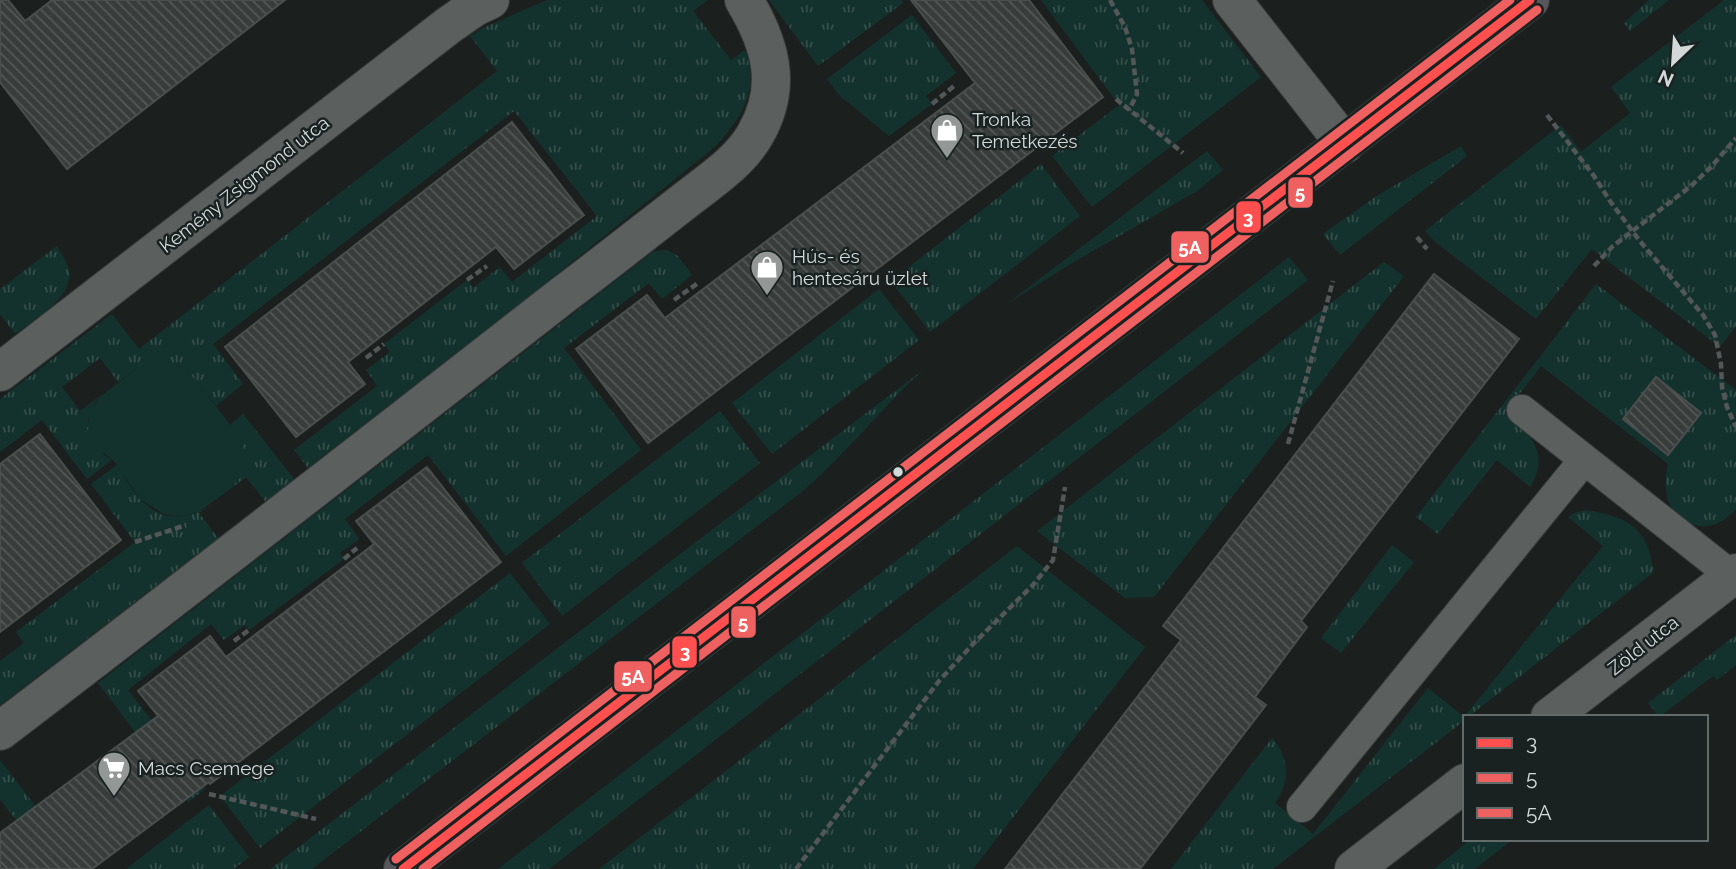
<svg xmlns="http://www.w3.org/2000/svg" width="1736" height="869" viewBox="0 0 1736 869" font-family="Raleway,sans-serif">
<defs>
<pattern id="grass-tufts" width="24" height="20" patternUnits="userSpaceOnUse" patternTransform="scale(1.75)"><rect width="24" height="20" fill="#14322d"/><path d="M3 7l-1-3M5 7V3M7 7l1-3M15 17l-1-3M17 17v-4M19 17l1-3" fill="none" stroke="#354f4b"/></pattern>
<pattern id="building-back-hatch" width="6" height="6" patternUnits="userSpaceOnUse" patternTransform="scale(1.75)"><rect width="6" height="6" fill="#383d3c"/><path d="M-1 5l2 2M0 0l6 6M5-1l2 2" fill="none" stroke="#545857"/></pattern>
</defs>
<rect width="100%" height="100%" fill="#1b201f"/>
<g fill="url(#grass-tufts)">
<path d="M547,0h161l-15,11 38,49 14,-10c15,40 -4,68 -29,96l-185,149 -223,173 -14,-18 83,-64 -11,-16 24,-18 -6,-8 83,-64 6,8 27,-21 12,15 85,-66 -83,-105 -301,233 30,40 -27,22 -22,-28 -18,-13 -43,6 -15,11 -18,-24 -38,29 18,24 24,-18 -9,9 -7,18 16,35 8,5 -25,19 -45,-59 -42,32v-53l112,-85 27,35 358,-278 -27,-35 13,-8z"/>
<polygon points="769,0 901,0 903,3 818,66"/>
<polygon points="1041,0 1202,0 1261,77 1092,207 1052,156 1119,105"/>
<polygon points="1649,0 1669,0 1630,31 1624,23"/>
<polygon points="1724,0 1736,0 1736,326 1720,347 1592,249 1536,319 1435,242 1425,231 1561,125 1581,152 1630,113 1611,87"/>
<polygon points="912,15 956,73 926,96 932,104 889,136 839,95 827,79"/>
<polygon points="1461,146 1467,156 1340,255 1323,234 1375,197"/>
<polygon points="1207,151 1223,170 1197,191 1067,266 1007,304"/>
<polygon points="1041,164 1080,216 930,332 891,281"/>
<path d="M57,246c4,7 10,16 12,24 5,28 -35,49 -54,64l-15,-20v-25z"/>
<polygon points="667,250 678,256 692,275 662,299 649,283 564,348 641,450 506,556 428,455 345,519 359,539 340,553 344,559 249,630 245,625 224,640 211,624 128,690 205,789 188,802 98,683 654,251"/>
<polygon points="1289,257 1308,280 549,869 498,869"/>
<polygon points="1384,262 1404,276 1154,597 1125,598 1037,531"/>
<path d="M1596,284l140,106v120c-9,7 -17,15 -28,16 -8,1 -15,-1 -22,-4 -21,-11 -23,-37 -18,-58l-127,-98 -36,46c25,22 46,41 25,75l-33,-27 -59,74 -22,-17z"/>
<polygon points="879,289 919,340 772,454 732,403"/>
<path d="M923,370c-42,38 -76,83 -119,120l-492,379h-42l422,-324z"/>
<polygon points="720,411 760,463 562,616 522,563"/>
<polygon points="243,414 294,479 266,502 246,477 229,490 243,474 238,435 230,425"/>
<path d="M117,465c7,9 11,19 18,28 21,27 46,30 74,13l-10,7 19,25 -218,167v-44l24,-18 -8,-11 119,-90 -44,-58z"/>
<path d="M1585,510c44,7 62,17 69,62l-186,145h-3v3l-192,149h-102l101,-131c18,20 18,44 3,65l38,31 115,-146 36,29 139,-171 -35,-29 7,-4z"/>
<polygon points="1392,545 1414,562 1341,653 1321,638"/>
<polygon points="1017,546 1145,647 973,869 599,869"/>
<polygon points="510,573 550,624 260,848 220,796"/>
<polygon points="1736,635 1736,665 1717,680 1713,676 1659,717 1648,703"/>
<polygon points="0,760 84,869 39,850 0,799"/>
<polygon points="209,805 249,857 234,869 126,869"/>
<polygon points="1471,839 1513,839 1475,869 1434,869"/>
</g>
<polygon fill="#14322d" points="162,362 176,365 194,378 238,435 244,449 247,462 243,474 229,490 198,512 182,517 164,514 140,499 115,462 99,449 88,432 89,413 100,397 133,371 146,365"/>
<g fill="url(#building-back-hatch)" stroke="#4a4e4d" stroke-width="2">
<polygon points="0,0 8,0 25,21 52,0 285,0 67,169 0,82"/>
<polygon points="911,0 1029,0 1103,97 648,443 576,349 647,295 665,318 975,83"/>
<polygon points="512,122 584,215 514,269 496,247 348,362 365,384 296,437 225,347"/>
<polygon points="1434,274 1519,339 1301,621 1307,627 1255,697 1266,705 1140,869 1005,869 1181,640 1163,626"/>
<polygon points="1656,377 1701,413 1668,455 1623,419"/>
<polygon points="40,434 121,540 0,632 0,464"/>
<polygon points="427,467 501,562 210,784 209,782 92,869 0,869 0,833 158,716 138,691 210,636 226,657 374,544 356,521"/>
</g>
<g fill="none" stroke-linecap="round" stroke-linejoin="round">
<defs>
<g id="lane">
<polyline points="1522,410 1732,576"/>
<polyline points="1302,807 1584,460"/>
</g>
<g id="street">
<polyline points="1232,0 1345,144"/>
<polyline points="0,372 449,25 475,7 490,0"/>
<polyline points="1550,717 1736,573"/>
<path d="M0,731c189,-144 376,-290 563,-436 40,-30 79,-61 119,-92 25,-20 56,-39 73,-68 28,-48 16,-90 -11,-135"/>
<polyline points="1354,869 1465,783"/>
</g>
<polyline id="primary" points="403,869 1530,0"/>
</defs>
<use href="#lane" stroke="#363b3a" stroke-width="32"/>
<use href="#street" stroke="#363b3a" stroke-width="40"/>
<use href="#primary" stroke="#363b3a" stroke-width="40"/>
<g stroke="#545757" stroke-width="4.5" stroke-dasharray="7 3.5" stroke-linecap="butt">
<polyline points="1110,0 1125,27 1132,49 1137,94 1129,110"/>
<polyline points="1116,99 1183,153"/>
<polyline points="932,104 954,86"/>
<polyline points="1547,115 1594,176 1610,201 1639,240 1703,315 1715,335 1721,364 1722,387 1727,407 1736,427"/>
<polyline points="1417,237 1427,249"/>
<polyline points="1594,266 1613,246 1691,186 1711,167 1736,138"/>
<polyline points="467,280 487,266"/>
<polyline points="674,300 698,283"/>
<polyline points="366,358 384,344"/>
<polyline points="1288,444 1333,281"/>
<polyline points="135,542 186,525"/>
<polyline points="344,559 357,548"/>
<polyline points="234,641 249,630"/>
<polyline points="209,794 316,819"/>
<polyline points="796,869 939,681 973,644 1033,585 1053,560 1065,487"/>
</g>
<use href="#lane" stroke="#5b5f5e" stroke-width="30"/>
<use href="#street" stroke="#5b5f5e" stroke-width="38"/>
<use href="#primary" stroke="#57575b" stroke-width="38"/>
<defs>
<polyline id="bus-1" points="403,869 1530,0"/>
<polyline id="bus-2" points="423,869 1537,10"/>
<polyline id="bus-3" points="396,859 1510,0"/>
</defs>
<use href="#bus-1" stroke="#192220" stroke-width="14"/>
<use href="#bus-2" stroke="#192220" stroke-width="14"/>
<use href="#bus-3" stroke="#192220" stroke-width="14"/>
<use href="#bus-1" stroke="#ff4f4f" stroke-width="9"/>
<use href="#bus-2" stroke="#ef6161" stroke-width="9"/>
<use href="#bus-3" stroke="#ef6161" stroke-width="9"/>
</g>
<defs>
<symbol id="shop-pin" viewBox="-11 -11 22 30"><path d="M0 17L-7.5 6A9.5 9.5 0 1 1 7.5 6Z" fill="#939897" stroke="#192220"/><path d="M-5-2.5h2.3a2.7 3.5 0 0 1 5.4 0H5L5.5 6h-11ZM-1.5-2.5h3a1.5 2.3 0 0 0-3 0Z" fill="#fff"/></symbol>
<symbol id="supermarket-pin" viewBox="-11 -11 22 30"><path d="M0 17L-7.5 6A9.5 9.5 0 1 1 7.5 6Z" fill="#939897" stroke="#192220"/><path d="M-6-5.5h2.5l.6 2H6L4.5 2H-2.5L-4.4-4H-6ZM-1.5 3.2a1.3 1.3 0 1 0 .1 0ZM3 3.2a1.3 1.3 0 1 0 .1 0Z" fill="#fff"/></symbol>
</defs>
<g fill-rule="evenodd">
<use href="#shop-pin" x="928" y="111" width="38" height="52"/>
<use href="#shop-pin" x="748" y="248" width="38" height="52"/>
<use href="#supermarket-pin" x="95" y="749" width="38" height="52"/>
</g>
<circle fill="#d3d9d8" stroke="#192220" stroke-width="2.5" cx="898" cy="472" r="6"/>
<g text-anchor="middle" dominant-baseline="central" stroke-width="5" stroke-linejoin="round" paint-order="stroke">
<g font-size="19" fill="#d3d9d8" stroke="#192220" text-anchor="start">
<text x="972" y="119">Tronka<tspan x="972" dy="22">Temetkezés</tspan></text>
<text x="792" y="256">Hús- és<tspan x="792" dy="22">hentesáru üzlet</tspan></text>
<text x="138" y="768">Macs Csemege</text>
</g>
<g font-size="19" fill="#d3d9d8" stroke="#192220">
<text transform="translate(244 184) rotate(-38)">Kemény Zsigmond utca</text>
<text transform="translate(1643 645) rotate(-38)">Zöld utca</text>
</g>
</g>
<g stroke="#192220" stroke-width="2.5">
<rect x="1287" y="176" width="27" height="33" rx="7" fill="#ef6161"/>
<rect x="1235" y="200" width="27" height="34" rx="7" fill="#ff4f4f"/>
<rect x="1170" y="230" width="40" height="34" rx="7" fill="#ef6161"/>
<rect x="730" y="605" width="27" height="34" rx="7" fill="#ef6161"/>
<rect x="671" y="635" width="27" height="34" rx="7" fill="#ff4f4f"/>
<rect x="613" y="660" width="40" height="33" rx="7" fill="#ef6161"/>
</g>
<g font-size="19" text-anchor="middle" font-weight="bold" fill="#fff">
<text x="1300" y="199">5</text>
<text x="1248" y="224">3</text>
<text x="1190" y="254">5A</text>
<text x="743" y="629">5</text>
<text x="685" y="658">3</text>
<text x="633" y="683">5A</text>
</g>
<rect x="1463" y="715" width="245" height="126" fill="#192220" stroke="#636b6a" stroke-width="2"/>
<rect x="1477" y="738" width="35" height="10" fill="#ff4f4f" stroke="#636b6a" stroke-width="2"/>
<text x="1526" y="750" font-size="21" fill="#d3d9d8">3</text>
<rect x="1477" y="773" width="35" height="10" fill="#ef6161" stroke="#636b6a" stroke-width="2"/>
<text x="1526" y="785" font-size="21" fill="#d3d9d8">5</text>
<rect x="1477" y="808" width="35" height="10" fill="#ef6161" stroke="#636b6a" stroke-width="2"/>
<text x="1526" y="820" font-size="21" fill="#d3d9d8">5A</text>
<g transform="translate(1673 63) rotate(205)" stroke="#192220" stroke-width="5" paint-order="stroke">
<path d="M0-5L12 26L0 18L-12 26Z" fill="#d3d9d8"/>
<text y="-10" font-size="19" font-weight="bold" text-anchor="middle" fill="#d3d9d8">N</text>
</g>
</svg>
